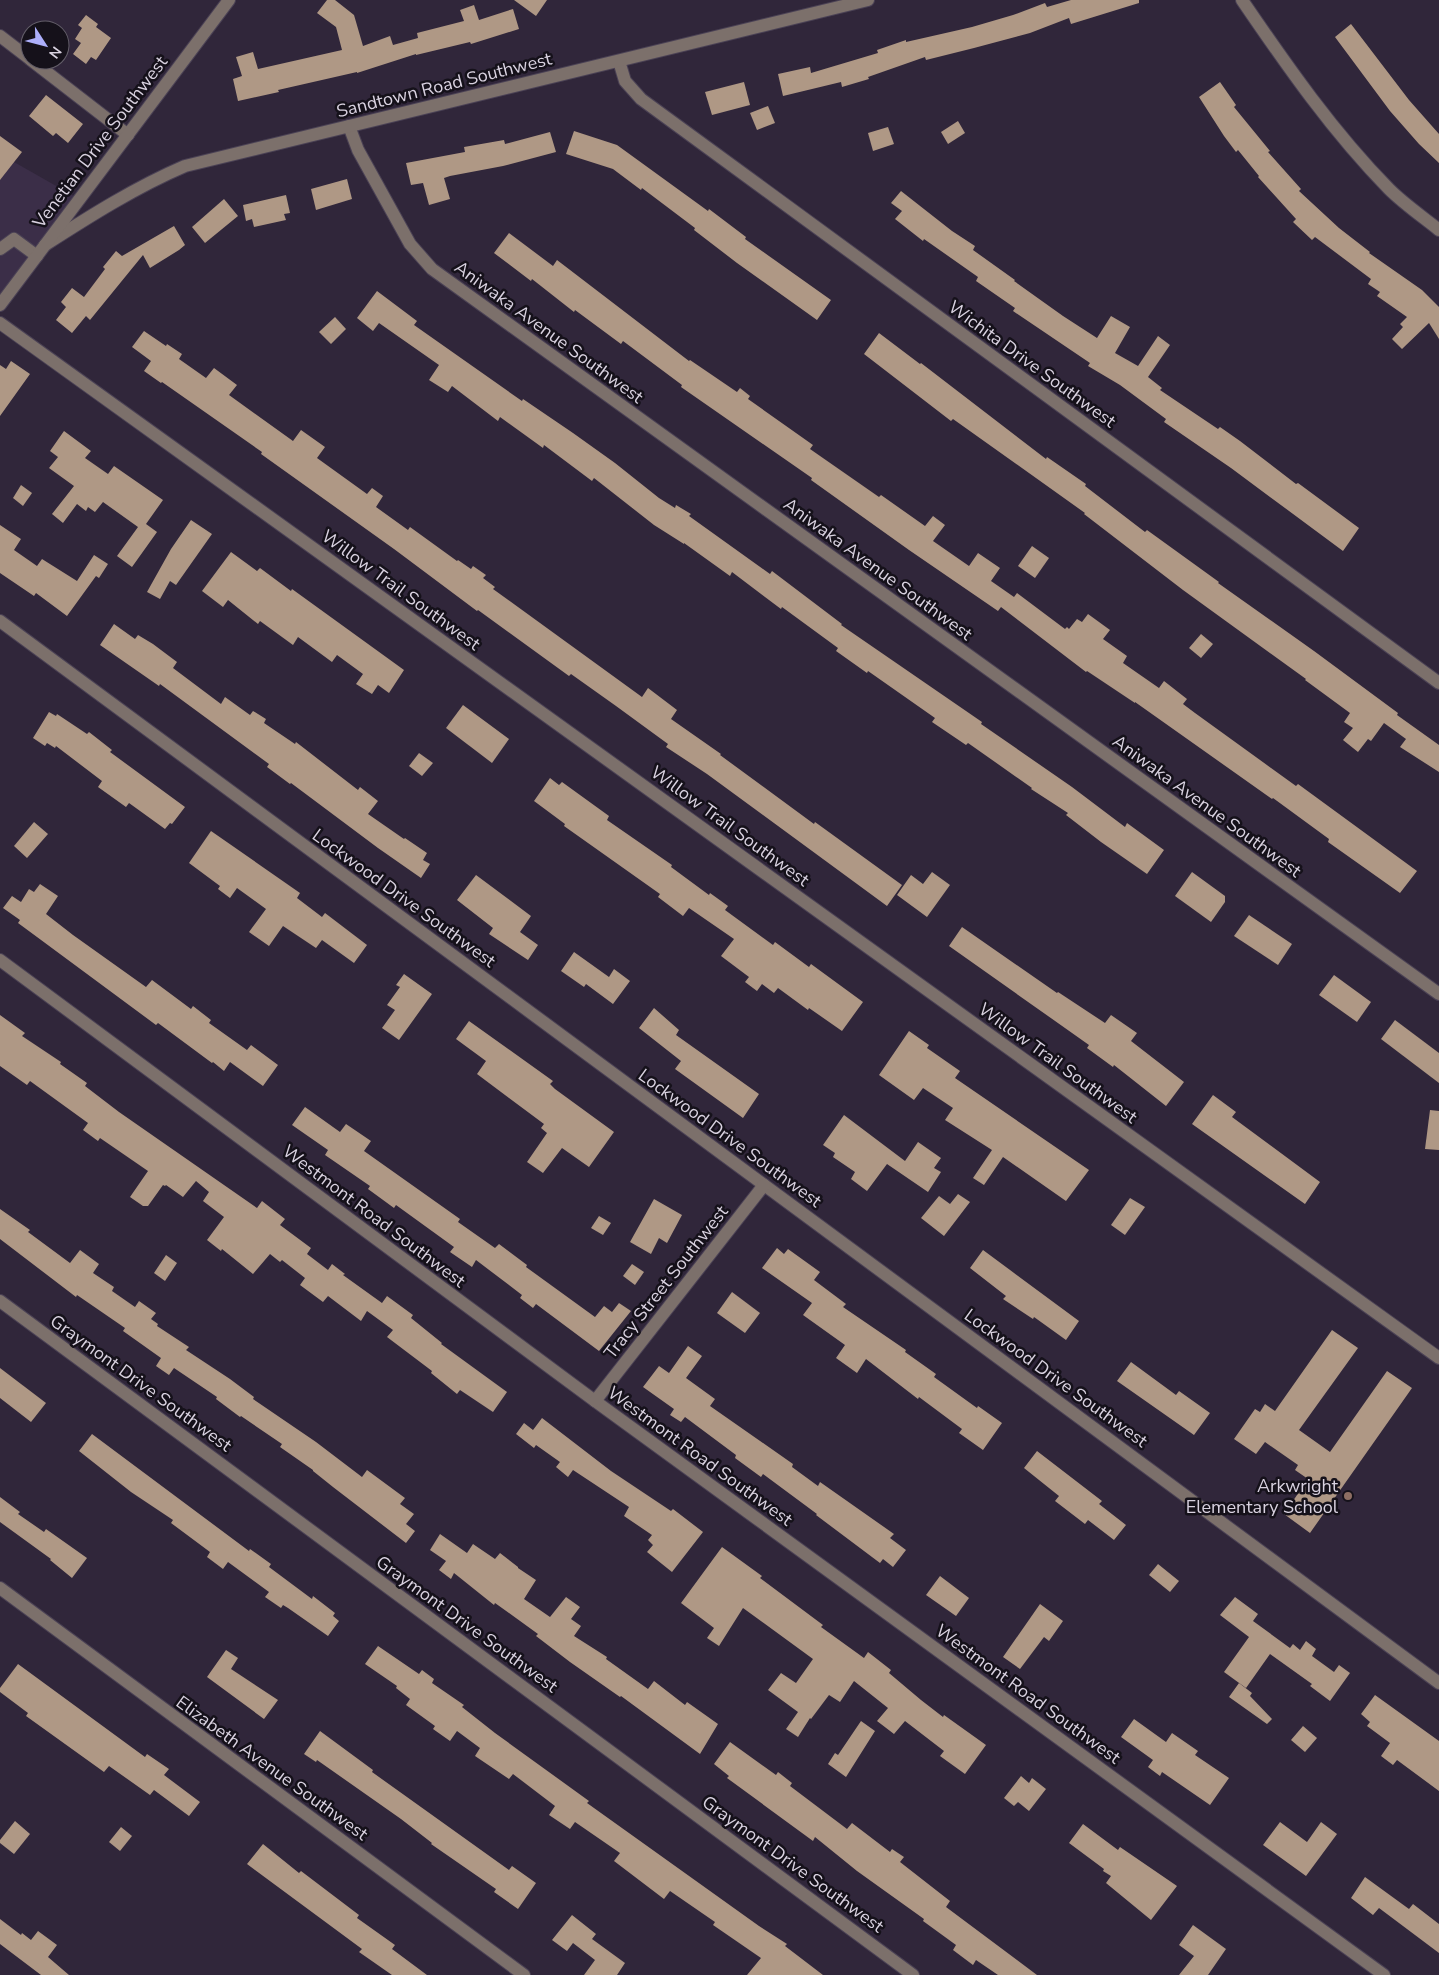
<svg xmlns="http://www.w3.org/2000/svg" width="1439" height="1975" viewBox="0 0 1439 1975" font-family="'Nunito Sans',sans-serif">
<rect width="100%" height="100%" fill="#30263a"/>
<polygon fill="#3b2e48" points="0,154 79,199 0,300"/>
<g fill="#af9885">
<polygon points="327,0 335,0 354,15 363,46 390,36 393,45 418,38 417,33 464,21 460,10 474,5 479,20 513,9 519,29 471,44 470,42 416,55 416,54 357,73 357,72 278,90 279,92 238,101 233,79 242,76 236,57 253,52 258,69 342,50 336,27 317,13"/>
<polygon points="514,0 547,0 536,16"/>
<polygon points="1071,0 1139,0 1139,3 1071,24 1069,18 1030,33 974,48 926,60 925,57 868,77 869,79 842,87 841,82 783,96 778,74 810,67 811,73 878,53 877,50 906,40 906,42 972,27 1013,15 1045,3 1047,7"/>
<polygon points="86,15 98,24 96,27 111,38 96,60 91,57 86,64 73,54 81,43 75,39 82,28 78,25"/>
<polygon points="1351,24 1409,100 1439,134 1439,163 1419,144 1390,111 1335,37"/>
<polygon points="744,82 750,105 712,115 705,92"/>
<polygon points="1220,82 1236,105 1234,107 1270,151 1268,152 1301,189 1299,191 1339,228 1370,252 1369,253 1422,290 1439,307 1439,339 1429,323 1402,349 1392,339 1403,327 1400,324 1407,317 1377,296 1380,292 1368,284 1371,279 1315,237 1312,240 1293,222 1296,219 1258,177 1259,176 1238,150 1236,152 1224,136 1199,97"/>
<polygon points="46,95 83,124 68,143 56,133 53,136 29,116"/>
<polygon points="768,106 775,123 757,130 750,113"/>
<polygon points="958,121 965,133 948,144 941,132"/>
<polygon points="888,127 894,144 873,151 868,133"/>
<polygon points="574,131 617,145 708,211 709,209 746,237 745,239 831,300 817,320 737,263 694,230 695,228 642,188 641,190 613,169 566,154"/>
<polygon points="550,132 556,152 503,166 450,176 444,178 450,199 429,205 423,183 411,185 406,163 465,152 464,147 504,140 505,144"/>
<polygon points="0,136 22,152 0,180"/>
<polygon points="347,179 352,199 316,210 311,189"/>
<polygon points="901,191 952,231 975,246 973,250 1015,280 1014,281 1063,316 1097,338 1111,316 1130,327 1115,353 1138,366 1158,336 1170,345 1148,377 1162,388 1160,390 1218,429 1220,427 1240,441 1296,484 1298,483 1359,528 1343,551 1231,468 1164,422 1166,419 1120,385 1088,366 1090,363 1013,311 1015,308 976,281 978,277 924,239 923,241 895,219 902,211 891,203"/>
<polygon points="286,195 290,213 284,214 286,220 254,227 252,219 246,221 243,205"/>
<polygon points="224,199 238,216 205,243 192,227"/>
<polygon points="174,226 185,245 179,250 150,268 143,255 90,320 86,316 72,333 56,320 66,307 61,302 72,288 84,297 105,269 103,267 116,251 122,256"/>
<polygon points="509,233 553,266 557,260 689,361 690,360 737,392 740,388 750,396 748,399 813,445 810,449 879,497 881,495 925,526 933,516 945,525 933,541 969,566 978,553 1000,568 991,581 1014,597 1017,593 1065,629 1067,627 1069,629 1077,619 1082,622 1088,614 1110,630 1103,639 1127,656 1123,663 1159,688 1164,681 1187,699 1183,704 1195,713 1296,786 1298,784 1417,871 1400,893 1328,842 1329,839 1273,798 1272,799 1135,702 1135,703 1087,671 1086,672 1001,607 998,611 909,550 811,480 812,478 681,387 682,385 623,341 621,344 575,310 574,312 532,279 531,281 494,253"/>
<polygon points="377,291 417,321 414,325 522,401 523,399 573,433 615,463 659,498 675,508 676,505 691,514 689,516 770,574 772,571 842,624 841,625 982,722 981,724 1072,787 1125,827 1127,823 1164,850 1147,874 1101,842 1066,815 1068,813 1031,789 1032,788 968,743 966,745 932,722 935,718 868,671 867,673 836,651 838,648 782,607 781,609 732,572 730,576 684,543 684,544 654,525 594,478 592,481 544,445 543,448 500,417 498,421 452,386 448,392 429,380 439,365 379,323 373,331 357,318"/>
<polygon points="335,317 346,329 331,344 319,332"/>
<polygon points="144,331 166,346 167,344 182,354 179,359 206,378 214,368 237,385 229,395 293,441 301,430 325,447 317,458 367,494 372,488 383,496 376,507 408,530 410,527 457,561 458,560 471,569 473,566 486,575 483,578 495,587 493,589 642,697 648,688 677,710 671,719 721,754 720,755 814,824 815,822 902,885 887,906 707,774 666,747 668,744 616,706 571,674 569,676 478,610 477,611 394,549 261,454 262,452 162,382 161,383 144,371 151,361 132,347"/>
<polygon points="879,333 920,364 921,363 1046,459 1047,457 1086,484 1085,486 1145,532 1147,530 1219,582 1218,583 1314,651 1398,713 1397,715 1439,745 1439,772 1400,747 1406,739 1384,723 1371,741 1368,739 1358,752 1343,740 1353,728 1344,722 1350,713 1305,680 1306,679 1183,590 1084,514 1085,513 953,419 951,421 864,354"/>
<polygon points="11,361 30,374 0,416 0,365 6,369"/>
<polygon points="64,431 91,451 85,458 108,474 114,466 163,500 146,524 157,532 132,567 117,556 138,527 103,502 95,512 88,507 86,511 77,504 63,523 52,514 74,486 49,468 58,457 50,451"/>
<polygon points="21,485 32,493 23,506 13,498"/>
<polygon points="191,520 212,534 176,585 170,581 160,599 147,592 171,549"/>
<polygon points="0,525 21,539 14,550 37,566 42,559 77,581 94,555 108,564 99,578 96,576 67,616 36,593 34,596 0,573"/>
<polygon points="1032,546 1049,558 1035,578 1018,566"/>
<polygon points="231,552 257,571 260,568 291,591 292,589 404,670 389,693 378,685 372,694 356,684 363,674 337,655 332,662 298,637 293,645 260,621 258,624 228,600 223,607 202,591"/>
<polygon points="114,624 135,639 138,635 153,644 177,662 173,668 221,704 225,697 250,715 253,711 266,719 264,723 295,744 296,742 358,790 360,787 378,801 368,814 404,839 405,838 427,853 423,860 430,864 421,878 378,848 291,783 290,784 267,767 269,764 160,684 159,686 100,645"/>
<polygon points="1201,634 1213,644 1201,658 1189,648"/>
<polygon points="463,705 509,739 492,763 446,728"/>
<polygon points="49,712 56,716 57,714 87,734 89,732 112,750 110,752 185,807 172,824 170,823 165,829 129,803 126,807 98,787 102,781 56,746 55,748 47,743 45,746 33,738"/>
<polygon points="419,753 433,763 422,776 409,766"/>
<polygon points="550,778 559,785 562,782 609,816 607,820 672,865 671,867 709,895 710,893 728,906 725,910 773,945 775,942 809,967 811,964 863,1002 842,1031 809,1008 808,1010 778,988 774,993 762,984 757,991 745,982 749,977 721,956 734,939 689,908 683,916 658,897 660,894 564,826 565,824 534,801"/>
<polygon points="34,822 48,834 27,858 14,846"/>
<polygon points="211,831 300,893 297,898 322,917 325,913 367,945 354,963 322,940 316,948 283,926 269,946 249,932 266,909 237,888 230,898 218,889 220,886 189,863"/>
<polygon points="932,872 950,885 927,917 897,895 911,875 923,884"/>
<polygon points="1192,872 1225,896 1225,902 1211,922 1175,896"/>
<polygon points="476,875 531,916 520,932 538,945 528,960 489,934 493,928 457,900"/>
<polygon points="40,884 58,896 46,914 73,935 146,987 152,980 191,1009 193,1006 211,1020 209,1023 247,1050 251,1045 278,1065 263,1086 230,1062 224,1071 213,1062 212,1063 158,1023 156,1025 37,937 18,923 20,920 3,908 12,896 21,902 29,889 34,892"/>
<polygon points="1249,915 1292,944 1278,965 1234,936"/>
<polygon points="962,927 1057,993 1058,992 1105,1023 1111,1015 1137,1033 1131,1041 1184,1082 1166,1106 1114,1065 1113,1067 1087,1048 1089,1045 949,946"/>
<polygon points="574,952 609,977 614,969 630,981 613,1004 586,984 584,987 561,971"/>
<polygon points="404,974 432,994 399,1040 382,1028 395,1010 387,1005 400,987 396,985"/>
<polygon points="1334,975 1371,1002 1357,1022 1319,995"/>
<polygon points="654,1008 679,1030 676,1035 759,1094 743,1118 675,1069 681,1061 639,1028"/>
<polygon points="0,1015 25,1033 22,1036 61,1062 60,1064 87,1083 85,1086 119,1112 257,1208 262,1201 285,1219 280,1225 311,1248 307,1254 328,1270 332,1264 345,1274 343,1275 382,1303 387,1296 413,1315 411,1318 442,1343 441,1344 507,1392 493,1412 460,1390 457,1394 431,1373 432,1371 387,1337 393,1330 367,1311 361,1321 328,1296 323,1302 300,1285 305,1278 282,1260 280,1262 270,1254 253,1274 222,1249 221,1251 207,1240 224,1217 203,1201 209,1192 196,1181 183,1197 166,1185 165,1186 163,1185 148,1206 143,1206 130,1197 148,1171 100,1138 98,1141 83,1130 88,1123 30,1081 27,1085 0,1066"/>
<polygon points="1395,1020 1439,1053 1439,1083 1381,1039"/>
<polygon points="469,1021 553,1081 550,1084 555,1089 614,1132 589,1167 562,1148 543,1173 527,1162 547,1133 541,1128 544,1124 477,1074 486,1061 456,1039"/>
<polygon points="909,1031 929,1045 927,1048 960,1071 955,1078 1089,1170 1066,1201 1003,1157 984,1185 973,1178 992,1150 945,1120 953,1108 923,1088 914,1100 879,1075"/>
<polygon points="1213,1095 1236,1112 1232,1117 1320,1182 1305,1204 1192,1124"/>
<polygon points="305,1107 340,1132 346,1124 371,1141 364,1151 460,1219 458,1222 495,1248 499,1244 527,1265 526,1267 595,1317 604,1306 612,1312 619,1303 631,1311 599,1351 536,1304 533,1308 520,1298 522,1295 476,1260 472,1267 450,1252 454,1247 396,1205 394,1208 368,1189 370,1186 325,1155 328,1150 292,1125"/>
<polygon points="1430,1110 1439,1111 1439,1150 1425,1149"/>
<polygon points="844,1115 905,1161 918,1142 941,1158 934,1168 941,1172 928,1192 887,1164 867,1191 851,1179 855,1172 833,1157 835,1153 823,1145"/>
<polygon points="958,1194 970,1202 944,1236 921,1218 939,1196 950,1204"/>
<polygon points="1130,1198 1145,1207 1125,1235 1111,1225"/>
<polygon points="654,1199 682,1215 667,1243 659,1238 651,1254 630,1242"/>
<polygon points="0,1209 30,1230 28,1232 70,1263 80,1250 99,1264 93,1273 114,1287 112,1291 135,1307 139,1301 156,1313 151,1319 158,1324 157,1326 189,1347 186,1350 230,1379 254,1397 253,1399 316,1442 362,1477 367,1470 405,1498 400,1504 414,1514 406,1524 415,1531 406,1543 333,1487 313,1471 313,1470 280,1447 282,1444 241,1416 240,1417 216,1399 217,1397 174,1368 169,1375 156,1366 161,1358 123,1331 125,1328 77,1295 76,1297 0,1239"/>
<polygon points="599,1216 611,1223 603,1235 591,1228"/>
<polygon points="777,1248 784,1254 788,1249 820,1272 814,1280 846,1304 843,1307 906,1350 905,1352 936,1374 934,1377 977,1408 978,1406 1002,1423 983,1450 959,1433 962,1429 919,1397 918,1399 866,1359 857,1373 836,1358 845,1345 803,1315 812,1303 762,1268"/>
<polygon points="983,1250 1079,1321 1066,1340 1034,1317 1033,1319 1003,1299 1006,1296 970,1268"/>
<polygon points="166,1255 177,1263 165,1281 154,1273"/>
<polygon points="632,1264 644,1272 635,1285 623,1276"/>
<polygon points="732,1292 760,1313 745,1333 717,1313"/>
<polygon points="1332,1330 1358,1348 1299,1430 1330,1452 1387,1371 1412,1388 1310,1533 1284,1514 1308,1479 1295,1470 1298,1465 1265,1442 1256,1454 1234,1439 1255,1409 1260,1412 1265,1404 1275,1411"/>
<polygon points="688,1346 702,1356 686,1378 715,1399 710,1406 793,1464 792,1467 818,1486 820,1482 894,1534 890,1538 906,1550 893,1567 883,1559 880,1563 816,1515 817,1514 763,1474 761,1477 735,1458 736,1455 685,1417 681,1422 670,1415 674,1409 643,1387 659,1366 669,1373"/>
<polygon points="1131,1362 1176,1395 1179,1391 1210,1413 1194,1435 1117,1381"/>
<polygon points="0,1368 46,1403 31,1422 0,1398"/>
<polygon points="542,1418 611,1471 671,1511 673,1509 703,1532 672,1572 647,1552 653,1545 648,1540 652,1535 624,1516 629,1507 573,1470 568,1477 556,1467 560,1462 536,1445 534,1448 516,1434 524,1423 533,1430"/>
<polygon points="92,1434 249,1551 250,1549 271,1564 269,1567 312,1599 313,1596 335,1613 333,1616 339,1621 328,1636 288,1608 283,1605 281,1608 265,1597 269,1592 228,1562 223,1569 207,1557 210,1552 171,1523 173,1520 131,1492 79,1451"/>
<polygon points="1037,1451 1102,1501 1099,1504 1126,1525 1114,1540 1088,1520 1085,1524 1055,1501 1059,1496 1024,1468"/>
<polygon points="0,1497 20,1512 18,1514 44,1532 46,1529 87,1558 72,1578 50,1560 51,1559 0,1522"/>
<polygon points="440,1534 467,1553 473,1544 495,1559 500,1553 518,1567 518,1568 536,1580 524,1599 550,1617 566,1597 580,1607 571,1619 581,1626 574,1636 607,1657 606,1659 648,1689 654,1681 685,1705 687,1702 718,1724 700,1754 621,1696 620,1697 570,1662 536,1636 538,1634 495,1603 494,1605 454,1573 451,1579 439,1570 446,1561 430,1550"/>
<polygon points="722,1547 762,1576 760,1578 823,1625 821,1627 864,1658 868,1652 891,1670 889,1673 921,1700 943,1717 944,1715 986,1745 965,1774 940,1756 944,1751 905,1721 894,1734 877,1721 888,1708 854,1681 840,1702 829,1695 811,1719 810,1718 798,1737 786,1729 798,1712 768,1690 781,1673 796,1683 813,1659 743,1608 719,1646 707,1638 714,1628 681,1603"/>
<polygon points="1158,1564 1179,1581 1170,1592 1149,1575"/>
<polygon points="940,1576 969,1598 956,1616 926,1595"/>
<polygon points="1235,1597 1258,1614 1253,1621 1290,1648 1293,1644 1300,1650 1306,1641 1316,1649 1312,1656 1334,1672 1339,1665 1350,1673 1330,1701 1310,1686 1312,1684 1270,1654 1246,1688 1224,1672 1249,1637 1220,1615"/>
<polygon points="1040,1604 1063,1621 1049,1641 1044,1637 1020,1669 1003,1657"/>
<polygon points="378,1646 419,1674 422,1670 434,1679 432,1683 464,1705 462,1707 495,1733 589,1801 587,1803 759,1926 787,1944 785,1946 823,1975 747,1975 761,1958 713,1925 715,1922 670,1891 664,1899 614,1861 620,1853 575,1822 570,1829 549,1815 555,1806 513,1774 509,1779 475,1756 480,1748 457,1731 450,1741 433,1729 435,1726 406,1705 410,1699 396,1688 397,1686 365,1664"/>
<polygon points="226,1650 238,1658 231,1669 278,1700 264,1719 207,1677"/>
<polygon points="18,1664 145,1757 147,1754 169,1769 164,1775 200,1802 189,1816 154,1790 150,1795 109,1766 104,1772 26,1716 28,1713 0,1692 0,1688"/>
<polygon points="1239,1683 1252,1693 1250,1696 1272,1719 1267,1724 1229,1697"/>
<polygon points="1375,1695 1439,1741 1439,1791 1397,1760 1393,1765 1381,1756 1390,1743 1367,1726 1370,1722 1361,1714"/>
<polygon points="1134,1719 1166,1742 1172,1733 1198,1751 1195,1755 1229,1778 1210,1805 1162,1772 1160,1776 1148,1767 1153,1760 1121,1737"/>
<polygon points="861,1721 875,1731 846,1777 828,1764 835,1753 838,1755"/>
<polygon points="1303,1726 1317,1738 1305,1752 1291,1740"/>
<polygon points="320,1731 373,1770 372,1772 509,1870 512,1866 536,1883 518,1909 494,1892 496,1889 431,1844 432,1843 401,1819 317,1760 316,1762 304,1754"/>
<polygon points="730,1742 776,1775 778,1772 792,1783 790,1786 847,1829 852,1823 890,1852 892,1849 904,1857 900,1862 950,1901 946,1907 1037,1975 998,1975 976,1960 973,1965 953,1950 956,1945 923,1921 924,1919 857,1871 815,1837 813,1841 727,1778 729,1776 714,1764"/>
<polygon points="1021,1776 1029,1783 1032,1778 1046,1789 1029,1811 1018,1802 1014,1806 1004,1798"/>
<polygon points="15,1821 30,1834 14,1854 0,1843 0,1840"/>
<polygon points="1280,1822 1307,1842 1321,1822 1337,1834 1306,1876 1263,1845"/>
<polygon points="1083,1824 1118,1850 1120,1847 1177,1886 1151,1920 1106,1883 1111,1876 1103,1871 1104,1869 1069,1843"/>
<polygon points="121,1827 132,1836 120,1851 109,1842"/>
<polygon points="263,1844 299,1873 301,1871 359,1915 357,1918 395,1945 392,1949 427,1975 392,1975 359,1952 362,1949 247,1864"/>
<polygon points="1365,1877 1409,1909 1413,1904 1439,1924 1439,1953 1379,1908 1373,1915 1351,1898"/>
<polygon points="572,1915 596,1934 592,1939 625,1963 617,1975 584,1975 595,1960 573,1943 567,1951 552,1940"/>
<polygon points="0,1919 21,1935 22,1933 31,1940 38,1931 57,1945 48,1957 69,1975 41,1975 0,1944"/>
<polygon points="1193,1925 1226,1949 1208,1975 1179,1975 1194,1956 1179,1945"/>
</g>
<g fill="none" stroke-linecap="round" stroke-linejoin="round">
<defs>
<g id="minor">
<path d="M1242,0c45,66 91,132 147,189 15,15 34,28 50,41"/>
<polyline points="0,36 30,59"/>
<polyline points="31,60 128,135"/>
<polyline points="619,61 625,81 641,99 1439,683"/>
<polyline points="349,126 358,150 410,244 432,269 1439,994"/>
<path d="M45,245c45,-29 91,-58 140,-79l683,-166"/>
<polyline points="0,249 14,239 37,256"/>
<polyline points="0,305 229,0"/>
<polyline points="0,323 1439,1358"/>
<polyline points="0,621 1439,1683"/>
<polyline points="0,960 595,1401 1384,1975"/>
<polyline points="0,1301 913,1975"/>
<polyline points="595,1401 764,1185"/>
<polyline points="0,1588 524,1975"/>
</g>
</defs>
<use href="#minor" stroke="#4b4255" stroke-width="14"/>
<use href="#minor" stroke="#7c706b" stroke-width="12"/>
</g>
<circle fill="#8d6e63" stroke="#15111a" stroke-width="2" cx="1348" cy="1496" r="5"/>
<g text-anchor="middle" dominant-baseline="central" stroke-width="5" stroke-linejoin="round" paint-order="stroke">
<g font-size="18" fill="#d9d2e0" stroke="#15111a">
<text transform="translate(444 85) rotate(-14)">Sandtown Road Southwest</text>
<text transform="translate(100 142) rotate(-53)">Venetian Drive Southwest</text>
<text transform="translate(549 332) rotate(36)">Aniwaka Avenue Southwest</text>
<text transform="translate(1032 364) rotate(36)">Wichita Drive Southwest</text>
<text transform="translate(878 569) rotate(36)">Aniwaka Avenue Southwest</text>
<text transform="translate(401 590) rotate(36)">Willow Trail Southwest</text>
<text transform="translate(1207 806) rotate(36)">Aniwaka Avenue Southwest</text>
<text transform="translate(730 826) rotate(36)">Willow Trail Southwest</text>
<text transform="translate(404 898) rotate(36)">Lockwood Drive Southwest</text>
<text transform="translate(1058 1063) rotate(36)">Willow Trail Southwest</text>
<text transform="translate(730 1138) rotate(36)">Lockwood Drive Southwest</text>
<text transform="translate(374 1216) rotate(37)">Westmont Road Southwest</text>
<text transform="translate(666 1282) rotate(-52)">Tracy Street Southwest</text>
<text transform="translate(1056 1378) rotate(36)">Lockwood Drive Southwest</text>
<text transform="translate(141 1383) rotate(36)">Graymont Drive Southwest</text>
<text transform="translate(700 1456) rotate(36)">Westmont Road Southwest</text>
<text transform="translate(467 1624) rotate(36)">Graymont Drive Southwest</text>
<text transform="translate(1028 1694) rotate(36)">Westmont Road Southwest</text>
<text transform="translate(272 1768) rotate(36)">Elizabeth Avenue Southwest</text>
<text transform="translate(793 1864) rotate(36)">Graymont Drive Southwest</text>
</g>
<g font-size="18" fill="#d9d2e0" stroke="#15111a" text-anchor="end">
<text x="1338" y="1486">Arkwright<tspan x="1338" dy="21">Elementary School</tspan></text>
</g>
</g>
<g transform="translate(45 45) rotate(126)"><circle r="24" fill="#15111a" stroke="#635e69"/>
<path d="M0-4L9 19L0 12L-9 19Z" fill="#adaffb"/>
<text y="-8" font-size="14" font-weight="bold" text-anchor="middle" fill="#d9d2e0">N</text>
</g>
</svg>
